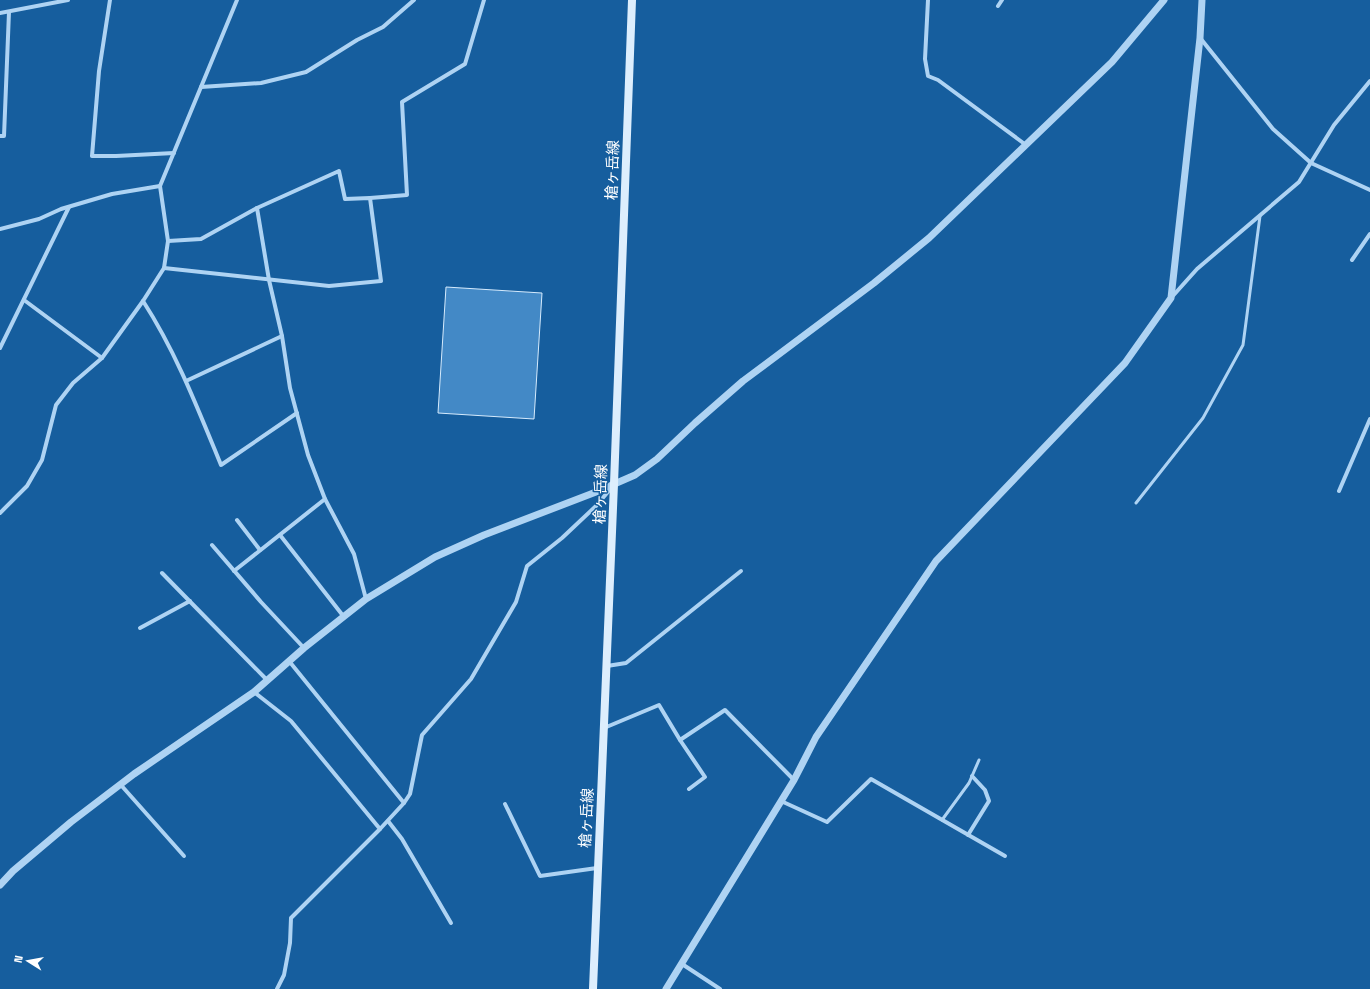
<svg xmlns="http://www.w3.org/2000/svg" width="1370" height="989" viewBox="0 0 1370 989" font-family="'Space Grotesk','Noto Sans JP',sans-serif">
<rect width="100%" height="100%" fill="#165e9e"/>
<polygon fill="#4389c6" stroke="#d6ebfd" points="446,287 542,293 534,419 438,413"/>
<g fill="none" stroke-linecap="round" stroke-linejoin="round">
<g stroke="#aed3f3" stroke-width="3">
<polyline points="1136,503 1203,418 1243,345 1260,216"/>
<polyline points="942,820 969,783 979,760"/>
</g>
<g stroke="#aed3f3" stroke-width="4">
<polyline points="110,0 99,71 92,156 116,156 174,153"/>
<polyline points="928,0 925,59 928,76 938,80 1026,145"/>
<polyline points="998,6 1002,0"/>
<polyline points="0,13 68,0"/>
<polyline points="1201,39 1273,129 1311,163 1370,190"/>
<polyline points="201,87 261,83 306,72 357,40 383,27 414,0"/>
<polyline points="0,136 4,136 9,12"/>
<polyline points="370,198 407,195 402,102 465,64 484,0"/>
<polyline points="257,208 269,280 282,336 290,388 308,455 325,499 354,554 366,599"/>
<polyline points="0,229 39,219 61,209 112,194 160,186"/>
<polyline points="1352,260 1370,234"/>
<polyline points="164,268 329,286 381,281 370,198 345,199 339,171 257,208 201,239 168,241"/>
<polyline points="1171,298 1197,269 1299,182 1334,125 1370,81"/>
<polyline points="24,300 102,358"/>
<path d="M143,301c33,51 55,108 78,164l76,-52"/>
<polyline points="0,348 69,207"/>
<polyline points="186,381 282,336"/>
<polyline points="1339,491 1370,419"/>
<polyline points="0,513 27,486 42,460 56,405 73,383 102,358 143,301 164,268 168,241 160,186 237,0"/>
<polyline points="237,520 260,550"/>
<polyline points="280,535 344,617"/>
<polyline points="212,545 261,602 304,648"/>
<polyline points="234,571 325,499"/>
<polyline points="162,573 267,680"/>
<polyline points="140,628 190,601"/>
<polyline points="289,661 404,803 380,829"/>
<polyline points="607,666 626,663 741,571"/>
<polyline points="254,692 291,721 380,829 291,918 290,943 284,975 277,989"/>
<polyline points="604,728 659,705 680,740 725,710 794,780"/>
<polyline points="680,740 705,777 689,789"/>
<polyline points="120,784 184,856"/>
<polyline points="781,801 827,822 871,779 1005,856"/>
<polyline points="404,803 410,794 422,735 471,679 516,602 527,566 562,538 596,506 612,487"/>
<polyline points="505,804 540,876 597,868"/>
<polyline points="388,821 402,839 451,923"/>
<polyline points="968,835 989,801 985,790 972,776"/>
<polyline points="682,964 720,989"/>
</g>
<g stroke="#aed3f3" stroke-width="7">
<polyline points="0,885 13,871 71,822 134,774 254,692 304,648 366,599 435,557 484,535 596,492 635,475 657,459 695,423 743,381 874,283 929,238 1112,62 1164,0"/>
<polyline points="666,989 794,780 816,737 936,561 1125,363 1171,298 1200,38 1202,0"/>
</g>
<polyline stroke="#ddeefd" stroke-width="8" points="593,989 614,484 632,0"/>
</g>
<g text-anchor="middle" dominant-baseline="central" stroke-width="3" stroke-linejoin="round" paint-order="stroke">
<g font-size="15" fill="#fff" stroke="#165e9e">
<text transform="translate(612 170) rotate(-88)">槍ヶ岳線</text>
<text transform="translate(600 494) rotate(-88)">槍ヶ岳線</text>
<text transform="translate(586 818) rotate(-87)">槍ヶ岳線</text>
</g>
</g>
<g transform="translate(28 961) rotate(281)" stroke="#165e9e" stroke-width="3" paint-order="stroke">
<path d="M0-3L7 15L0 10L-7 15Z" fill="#ffffff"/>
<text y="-6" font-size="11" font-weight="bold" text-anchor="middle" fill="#ffffff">N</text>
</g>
</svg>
